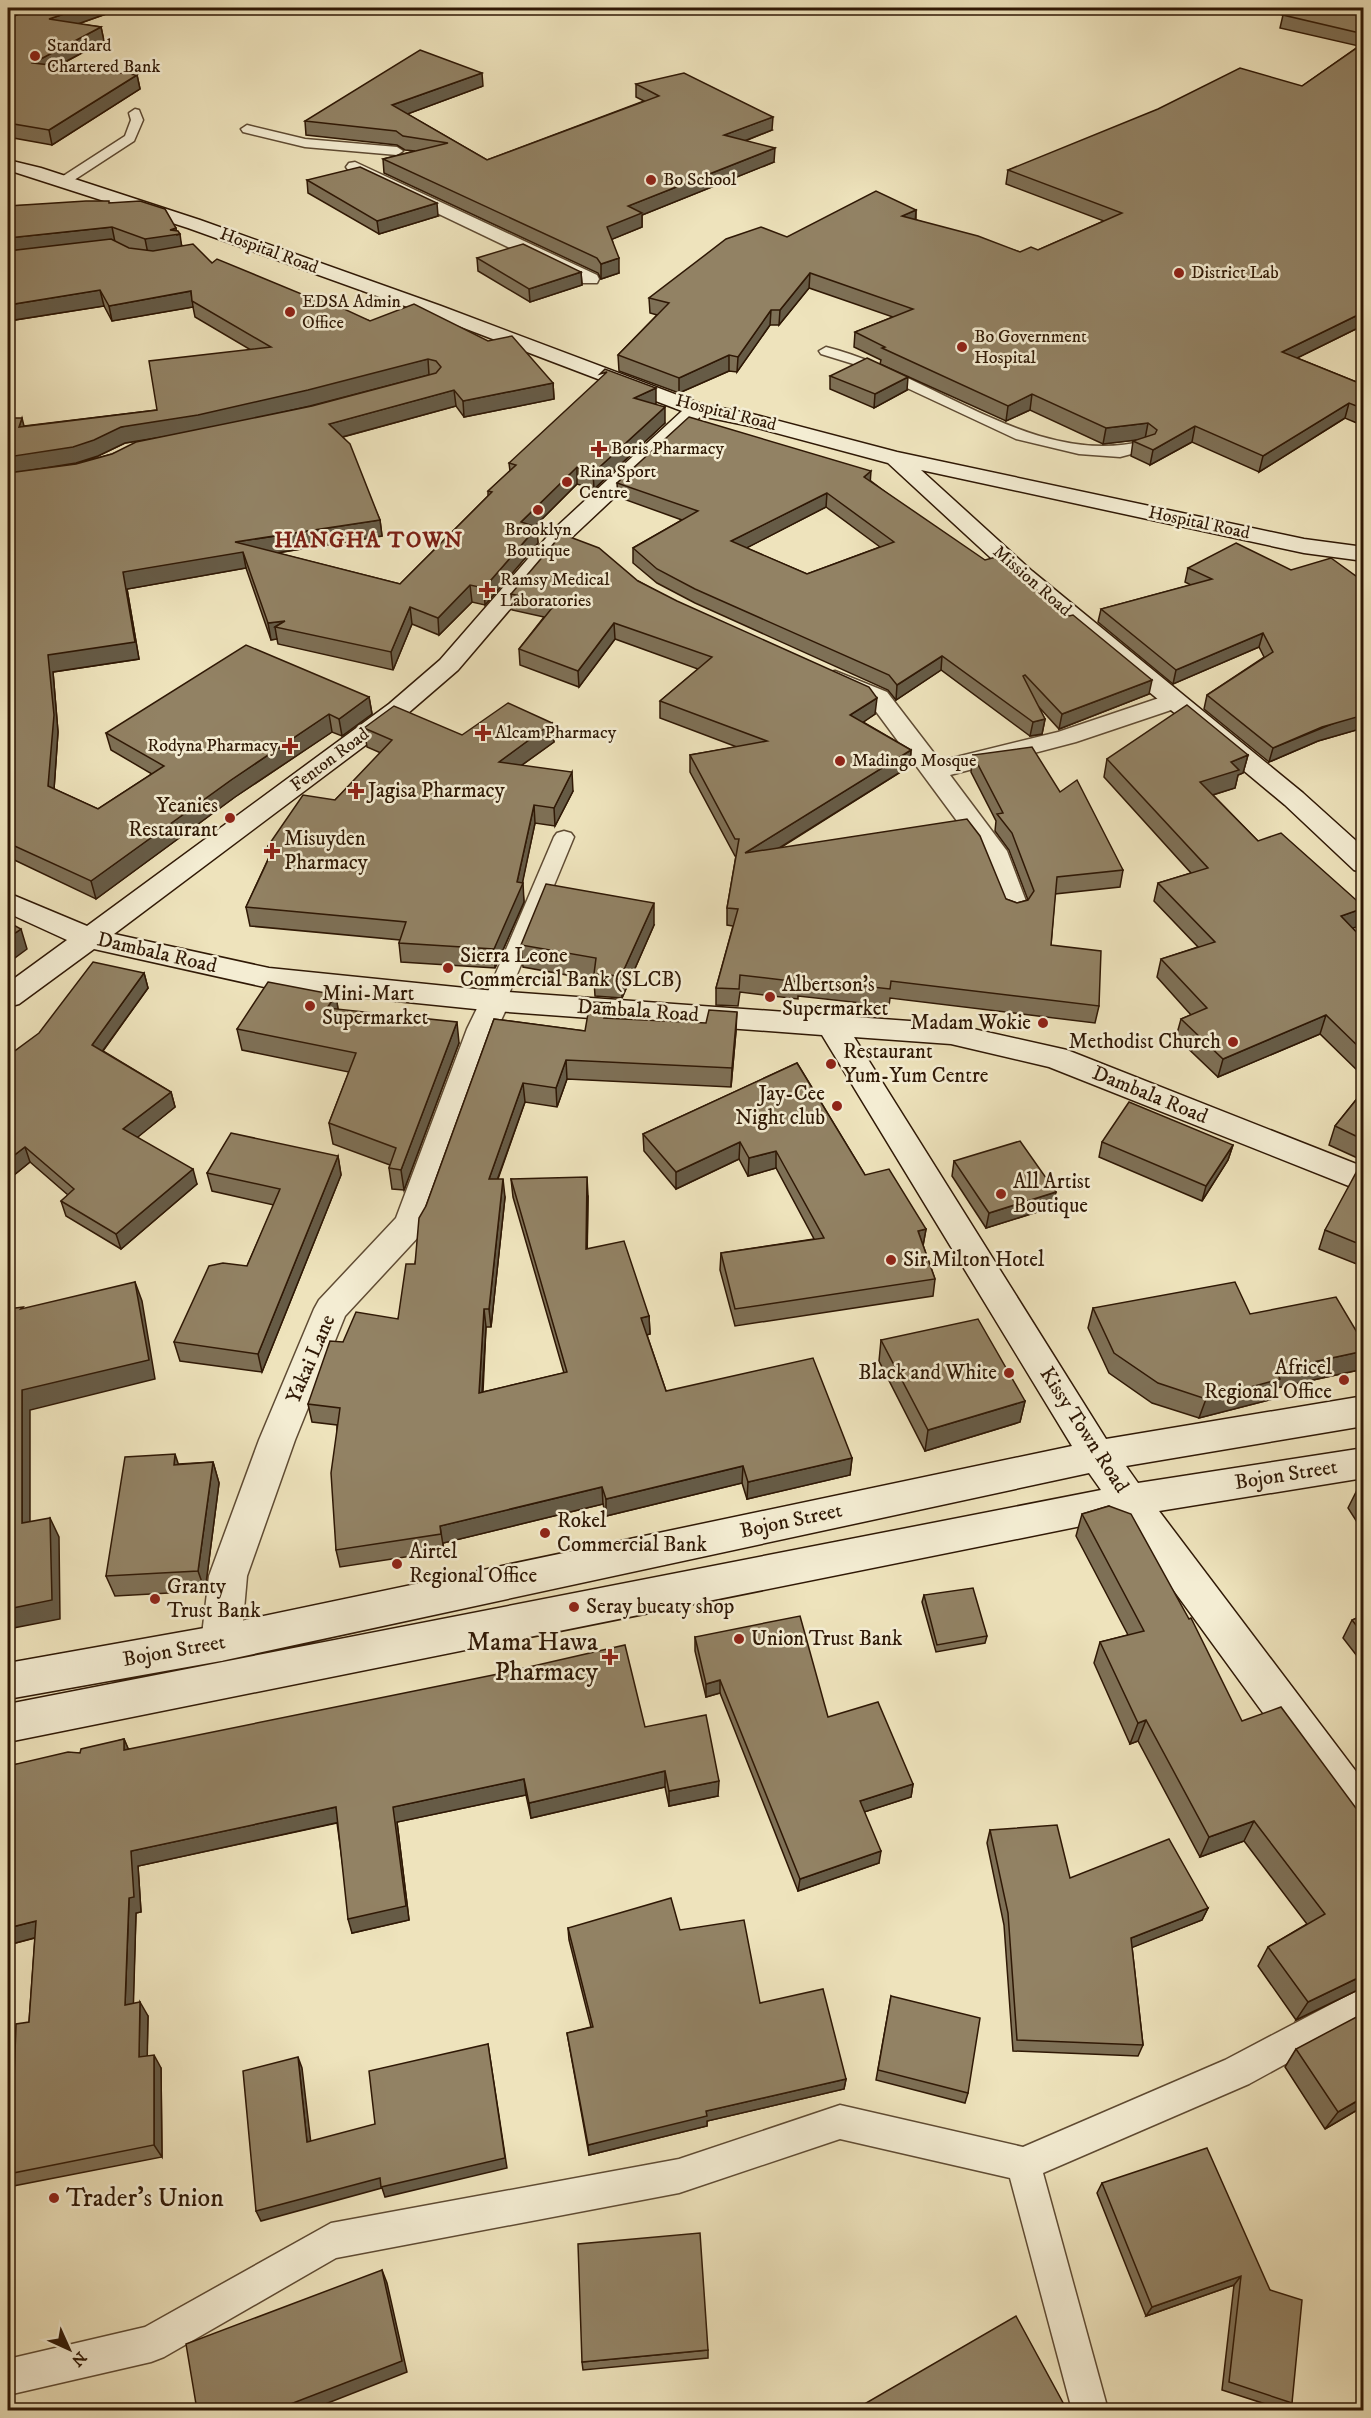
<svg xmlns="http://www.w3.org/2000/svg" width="1371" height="2418" viewBox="0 0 1371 2418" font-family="'IM FELL DW Pica',serif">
<rect width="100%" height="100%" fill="#eee3bc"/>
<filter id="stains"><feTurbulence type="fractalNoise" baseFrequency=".00333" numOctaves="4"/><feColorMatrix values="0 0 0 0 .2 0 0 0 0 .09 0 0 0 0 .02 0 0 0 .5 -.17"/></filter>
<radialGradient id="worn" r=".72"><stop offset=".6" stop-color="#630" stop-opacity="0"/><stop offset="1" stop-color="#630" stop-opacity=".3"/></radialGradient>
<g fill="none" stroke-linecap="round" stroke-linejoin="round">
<defs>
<g id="lane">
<polygon points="135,109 139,110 143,120 134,141 68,184 60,184 58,181 60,178 125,136 131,120 129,113"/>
<polygon points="247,125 305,139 397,147 403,151 397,155 305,147 243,132 241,129"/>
<path d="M826,347c103,25 208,122 318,94l8,5 -2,3 -30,8 -41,-3 -63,-15 -156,-73 -39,-12 -2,-3z"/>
<polygon points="564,831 571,833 574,837 506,1001 503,1006 495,1008 487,1006 484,1001 554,837 557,833"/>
<polygon points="1364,1987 1364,2021 1249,2084 1043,2173 1108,2410 1072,2410 1010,2178 840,2139 679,2193 336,2258 164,2357 151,2362 8,2395 8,2359 145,2327 331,2223 679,2159 840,2105 1023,2147 1225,2060"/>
</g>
<g id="street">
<polygon points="355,162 597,275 599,279 597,283 583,283 349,171 346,167 349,163"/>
<polygon points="835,671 887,692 940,761 1058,732 1174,693 1183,696 1187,701 1183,706 1076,742 950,775 1007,851 1029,909 1025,915 1015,918 1005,915 1001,909 980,852 869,702 826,683 823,678 826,673"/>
<polygon points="495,991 506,994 510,1001 497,1029 427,1224 422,1233 345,1316 295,1440 247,1576 241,1643 235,1655 221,1661 207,1655 201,1643 209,1576 259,1440 314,1309 319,1300 396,1218 467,1029 484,994"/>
</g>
<polygon id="secondary" points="8,160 41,168 200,220 441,306 701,404 752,414 897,452 1304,539 1364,547 1364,561 1304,553 921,470 1032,571 1303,793 1364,848 1364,873 1354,870 1285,805 1016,581 888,463 750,426 701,416 569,540 458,670 407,714 114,934 269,968 495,991 951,1024 1067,1050 1364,1167 1364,1192 1049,1067 951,1044 854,1037 1106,1439 1364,1396 1364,1426 1126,1466 1138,1483 1364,1448 1364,1478 1159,1511 1364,1782 1364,1837 1349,1831 1121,1518 8,1742 8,1704 1101,1490 1089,1473 221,1661 8,1699 8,1663 221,1625 1072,1446 822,1035 495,1011 269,988 94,949 19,1004 8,1007 8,983 67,940 8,913 8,893 87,926 389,704 440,660 553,530 682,411 427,314 188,228 8,170"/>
</defs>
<use href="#lane" stroke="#5f4b33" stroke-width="3"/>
<use href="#street" stroke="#5f4b33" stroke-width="3"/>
<use href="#secondary" stroke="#2f1805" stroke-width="3"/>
<use href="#lane" fill="#f4edd3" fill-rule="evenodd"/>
<use href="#street" fill="#f4edd3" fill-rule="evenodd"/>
<use href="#secondary" fill="#f4edd3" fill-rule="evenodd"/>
</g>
<g fill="#7e7056" stroke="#2f1805" stroke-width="1.5" fill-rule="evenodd">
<polygon points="8,8 123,8 78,24 101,27 104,41 58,66 137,75 140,89 52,145 8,137"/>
<polygon points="1364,8 1364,325 1297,358 1364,385 1364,426 1345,418 1259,472 1192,442 1150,465 1131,456 1133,441 1135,440 1103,444 1030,410 1006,421 880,364 881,360 854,347 855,332 893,317 809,288 779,325 770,325 737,372 729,371 679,393 619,371 618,355 657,315 650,313 649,298 787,237 916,210 916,220 1020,252 1038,250 1104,221 1006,184 1008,170 1302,86 1359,46 1280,28 1283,15"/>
<polygon points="636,84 772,130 745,141 774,162 642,215 642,227 612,239 619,273 601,279 598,273 384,173 383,159 415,151 405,150 397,145 306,135 305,121 483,86 407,114 487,160 644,101 636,97"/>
<polygon points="307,180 438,216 379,234 308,193"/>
<path d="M110,203l67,28 5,15 30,17 158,58 183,62 1,16 -90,18 -8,-11 -113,31 37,83 2,16 -105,17 123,31 88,-88v-5l22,-20 -1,-8 147,-59h-1l10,19 -71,66 -17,-5 -42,42 3,17 -53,62 -13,-3 -33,33 -27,-11 -19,46 -115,-26 -1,-5 -6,1 -25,-72 -119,21 12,70 -86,13 5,60 -4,57 44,20 54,-35 -41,-24 -5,-17 263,-36 3,17 -30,22 -10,-4 -97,65 -139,102 -88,-42v-439l16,8 133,-16 94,-60 -56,-33 -2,-10 -81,14 -8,-15 -96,15v-115zM430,375l-118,31 -30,6 28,-6zM158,438l-46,16 -36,10 -48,7 48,-8 22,-7 27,-13z"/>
<polygon points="477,258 581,272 582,285 530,302 478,271"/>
<polygon points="830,376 907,390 874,408 830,389"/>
<path d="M871,481l278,213 -90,35 -21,-23 7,13 -3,15 -12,2 -89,-66 -45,30 -8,-10 -193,-87 -38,-20 -24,-20v-15l49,-28 -64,-23 -1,-14zM826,507l54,40 -73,27 -61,-26z"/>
<polygon points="1188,568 1291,570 1364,582 1364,724 1361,725 1360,729 1318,741 1269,762 1204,709 1207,695 1264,657 1259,647 1173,684 1098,622 1101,609 1191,585 1185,582"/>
<polygon points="638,581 875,714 863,722 911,750 910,766 780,848 1006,899 1017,903 1028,900 1009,850 995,831 996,821 971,772 973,755 1060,792 1123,870 1120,887 1055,894 1051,945 1099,1006 1095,1023 890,998 889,1006 798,996 798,999 740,992 738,1006 716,1005 716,988 733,926 727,925 727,908 736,856 735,856 690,772 690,755 737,747 660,718 660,701 698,669 615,639 579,687 520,665 519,649 544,617 512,610 511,594"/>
<polygon points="552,723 554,742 522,765 573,791 555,826 535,823 522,883 524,902 495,968 401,962 399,943 400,940 250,926 246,907 270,855 268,846 335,800 381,753 367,747 364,728 462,735"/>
<polygon points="1248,755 1243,773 1238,775 1235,788 1213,795 1258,841 1359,926 1352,928 1364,940 1364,1077 1320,1034 1218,1077 1176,1037 1181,1019 1191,1015 1157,977 1161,959 1198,947 1154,901 1158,883 1191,873 1104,777 1107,759"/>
<polygon points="654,925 622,998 595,996 594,980 523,967 521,945"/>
<polygon points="144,973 148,988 103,1051 171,1092 175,1107 137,1137 197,1184 121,1249 66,1216 61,1201 68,1195 30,1162 8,1180 8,1056"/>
<polygon points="336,995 338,1010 459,1043 404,1190 392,1189 389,1168 390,1165 333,1144 329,1123 349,1072 242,1050 237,1029"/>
<polygon points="610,1003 611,1018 736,1031 731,1087 567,1079 557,1107 525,1102 498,1179 505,1197 491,1327 486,1327 483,1392 564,1373 513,1197 511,1179 588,1196 587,1249 649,1316 650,1334 647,1335 666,1391 852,1458 850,1475 747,1499 742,1483 606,1516 603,1504 443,1543 444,1551 340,1567 336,1550 337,1425 312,1422 308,1404 343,1342 398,1319 415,1264 426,1206 494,1019 585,1031"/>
<polygon points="797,1063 865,1175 926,1229 923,1245 935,1279 933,1296 735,1326 720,1270 721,1253 814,1239 776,1168 748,1176 739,1159 676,1189 644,1151 643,1134"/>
<polygon points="1364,1090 1364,1161 1329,1145 1335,1126"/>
<polygon points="1102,1142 1233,1145 1228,1160 1202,1201 1099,1157"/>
<polygon points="338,1156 341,1175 262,1372 180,1361 174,1342 247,1266 274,1205 212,1191 207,1173"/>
<polygon points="954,1161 1053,1207 986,1228 952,1176"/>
<polygon points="1364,1173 1364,1267 1319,1249 1325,1230"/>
<polygon points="1093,1308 1250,1314 1359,1370 1276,1388 1273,1399 1199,1418 1152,1403 1109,1373 1088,1328"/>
<polygon points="881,1340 1025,1401 1020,1422 925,1451 879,1361"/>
<polygon points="213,1462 219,1483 205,1591 115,1596 106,1576 179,1464"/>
<polygon points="1364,1486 1364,1533 1348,1508 1358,1488"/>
<polygon points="1109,1506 1364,1987 1296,2020 1258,1966 1268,1947 1307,1924 1244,1841 1200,1857 1138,1741 1130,1744 1094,1663 1100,1642 1128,1635 1076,1536 1082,1514"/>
<polygon points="924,1595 987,1636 985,1643 936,1652 922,1602"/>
<polygon points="1364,1615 1364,1665 1343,1638 1352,1620"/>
<polygon points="695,1637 828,1717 913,1784 911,1797 864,1812 879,1863 798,1891 720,1693 706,1697 695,1651"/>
<polygon points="645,1727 718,1796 669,1806 665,1787 531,1818 526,1795 397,1822 409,1920 352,1933 337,1823 138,1866 141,1912 136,1913 133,2004 148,2016 147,2056 161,2068 162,2157 8,2187 8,2083 14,2081 29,2022 35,1938 8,1945 8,1766 80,1753 124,1739 128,1749"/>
<polygon points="990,1830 1070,1878 1208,1908 1202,1920 1132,1947 1143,2045 1138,2056 1013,2051 1004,1925 987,1843"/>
<polygon points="568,1928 680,1930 760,2003 846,2079 844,2089 707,2121 707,2126 589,2155 567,2033 591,2027 569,1940"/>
<polygon points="891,1996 968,2093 965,2103 876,2080"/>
<polygon points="1296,2049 1364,2106 1325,2129 1285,2067"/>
<polygon points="1102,2183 1270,2290 1292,2403 1284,2410 1222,2390 1234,2285 1146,2316 1097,2193"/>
<polygon points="708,2350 708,2358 583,2370 582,2362"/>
</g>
<g fill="#665b46" stroke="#2f1805" stroke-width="1.5">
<polygon points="8,8 32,8 8,19"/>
<polygon points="82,8 123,8 52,33 49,19"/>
<polygon points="101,27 104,41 37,77 33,63"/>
<polygon points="482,73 483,86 394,119 392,105"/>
<polygon points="137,75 140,89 52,145 49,130"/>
<polygon points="773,117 772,130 724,149 724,135"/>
<polygon points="775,148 774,162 642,215 642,227 608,241 607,227 628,206"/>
<polygon points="437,203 438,216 379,234 377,221"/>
<polygon points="916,210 915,224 902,216"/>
<polygon points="112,227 115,242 8,255 8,238"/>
<polygon points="176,228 177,235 180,234 182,249 148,254 145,239"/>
<polygon points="619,258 619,273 601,279 601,264"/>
<polygon points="581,272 582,285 530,302 529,289"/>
<polygon points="810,273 809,288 779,325 780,310"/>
<polygon points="100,290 104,306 8,321 8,305"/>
<polygon points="191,291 193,307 112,321 109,306"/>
<polygon points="771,310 770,325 737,372 738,357"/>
<polygon points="1364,312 1364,325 1279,367 1282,352"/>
<polygon points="729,355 729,371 679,393 679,378"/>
<polygon points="428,359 429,375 310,406 201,431 125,443 98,456 76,463 8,474 8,475 8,457 121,427"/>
<polygon points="908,377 907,390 874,408 875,394"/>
<polygon points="553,383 554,399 464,417 463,401"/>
<polygon points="656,388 656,404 634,414 634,398"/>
<polygon points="454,390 456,406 331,440 329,424"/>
<polygon points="1032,394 1030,410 1006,421 1008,406"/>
<polygon points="1349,403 1345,418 1259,472 1263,456"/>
<polygon points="665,407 665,423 594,489 593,473"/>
<polygon points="22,418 26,434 19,427"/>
<polygon points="1148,423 1145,439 1103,444 1106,428"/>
<polygon points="1195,426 1192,442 1150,465 1153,450"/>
<polygon points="577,467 577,484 522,539 521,522"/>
<polygon points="871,471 870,485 864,477"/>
<polygon points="827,493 826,507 731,556 731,541"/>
<polygon points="380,520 382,536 245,558 243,552 246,568 127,589 139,659 53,672 58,732 53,804 48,786 48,655 123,572 235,542"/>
<polygon points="537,527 538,543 485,605 484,588"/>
<polygon points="470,585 472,602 439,635 438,618"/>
<polygon points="410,607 412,624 393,670 391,652"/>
<polygon points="285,621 275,627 277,639 271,640 268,623"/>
<polygon points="614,623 615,639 579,687 578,671"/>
<polygon points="1263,633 1259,647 1173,684 1176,670"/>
<polygon points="942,656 941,670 896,700 897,685"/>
<polygon points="1152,680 1149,694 1059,729 1062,714"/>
<polygon points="369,697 372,714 342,736 339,719"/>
<polygon points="877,698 875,714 849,732 850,715"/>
<polygon points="1364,711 1364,724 1361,725 1360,729 1318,741 1269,762 1273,748"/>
<polygon points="329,714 332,732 235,797 96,899 91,881 231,780"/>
<polygon points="1045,719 1042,734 1030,736 1033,722"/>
<polygon points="552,723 554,742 501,780 499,762"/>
<polygon points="911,750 910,766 744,870 745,853"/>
<polygon points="1248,755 1243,773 1238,775 1235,788 1196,800 1200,782 1231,762"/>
<polygon points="572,772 573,791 555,826 554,808"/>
<polygon points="534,805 535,823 522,885 523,883 524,902 495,968 494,949 517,882"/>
<polygon points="654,903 654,925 622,998 621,976"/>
<polygon points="1364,908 1364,911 1359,926 1335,935 1341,916"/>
<polygon points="21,929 27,949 8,963 8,938"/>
<polygon points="144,973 148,988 96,1060 92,1045"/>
<polygon points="336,995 339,1016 327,1008"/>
<polygon points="610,1003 611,1022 604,1018"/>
<polygon points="737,1012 736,1031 731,1087 732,1068"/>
<polygon points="1326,1015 1320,1034 1218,1077 1223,1059"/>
<polygon points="457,1022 459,1043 404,1190 401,1170"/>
<polygon points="566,1060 567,1079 557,1107 556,1088"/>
<polygon points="523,1083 525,1102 491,1197 489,1179"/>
<polygon points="171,1092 175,1107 128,1145 123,1129"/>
<polygon points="740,1142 739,1159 676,1189 676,1172"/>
<polygon points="1233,1145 1228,1160 1202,1201 1206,1186"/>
<polygon points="25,1147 30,1162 8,1180 8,1160"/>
<polygon points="776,1151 776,1168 748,1176 749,1158"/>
<polygon points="338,1156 341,1175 262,1372 258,1354"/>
<polygon points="193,1169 197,1184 121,1249 116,1234"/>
<polygon points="587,1177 588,1196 587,1267 586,1249"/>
<polygon points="503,1179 505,1197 491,1327 489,1309"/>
<polygon points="1056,1192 1053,1207 986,1228 989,1213"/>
<polygon points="926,1229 923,1246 918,1231"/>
<polygon points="135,1282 142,1301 155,1379 30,1410 30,1542 22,1523 22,1390"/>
<polygon points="484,1309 486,1327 481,1410 479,1393"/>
<polygon points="649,1316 650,1334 642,1336 641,1318"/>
<polygon points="1364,1351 1364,1360 1359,1370 1276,1388 1273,1399 1199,1418 1206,1399 1276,1370"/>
<polygon points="1025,1401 1020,1422 925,1451 928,1430"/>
<polygon points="175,1454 182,1475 174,1465"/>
<polygon points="852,1458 850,1475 747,1499 748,1482"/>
<polygon points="213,1462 219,1483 205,1591 198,1571"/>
<polygon points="743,1466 742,1483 606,1516 606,1499"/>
<polygon points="602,1487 603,1504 443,1543 444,1551 440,1526"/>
<polygon points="50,1518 59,1537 60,1619 8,1629 8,1609"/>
<polygon points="720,1680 720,1693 706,1697 706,1684"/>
<polygon points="1146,1720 1138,1741 1130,1744 1138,1723"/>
<polygon points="124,1739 131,1755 124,1750"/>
<polygon points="665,1771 665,1787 531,1818 529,1803"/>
<polygon points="524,1779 526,1795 397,1822 409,1920 352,1933 348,1919 393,1807"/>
<polygon points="719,1781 718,1796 669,1806 669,1791"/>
<polygon points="913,1784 911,1797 858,1814 860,1801"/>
<polygon points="336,1807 340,1822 138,1866 141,1912 136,1913 133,2019 125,2005 131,1851"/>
<polygon points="1254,1821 1244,1841 1200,1857 1209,1837"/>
<polygon points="881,1851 879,1863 798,1891 800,1879"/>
<polygon points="1208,1908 1202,1920 1126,1950 1131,1938"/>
<polygon points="36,1921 45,1935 8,1945 8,1928"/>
<polygon points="1364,1975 1364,1987 1296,2020 1308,2002"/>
<polygon points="140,2002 148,2016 147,2070 139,2057"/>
<polygon points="488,2044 507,2168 385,2197 382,2188 261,2221 256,2211"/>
<polygon points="154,2055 161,2068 162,2157 154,2145"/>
<polygon points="298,2057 302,2068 312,2152 307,2142"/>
<polygon points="846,2079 844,2089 707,2121 707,2126 589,2155 588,2145 706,2111"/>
<polygon points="1364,2097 1364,2106 1325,2129 1338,2112"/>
<polygon points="382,2270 387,2283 407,2372 310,2410 275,2410"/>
<polygon points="1241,2276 1234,2285 1146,2316 1152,2307"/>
</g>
<g fill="#928264" stroke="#2f1805" stroke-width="1.5" fill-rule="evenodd">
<polygon points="32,8 82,8 49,19 101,27 33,63 137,75 49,130 8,123 8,19"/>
<polygon points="1303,8 1364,8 1364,34 1283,15"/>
<polygon points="1364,43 1364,312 1282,352 1364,385 1364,409 1349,403 1263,456 1195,426 1153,450 1133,441 1155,434 1157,430 1148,423 1106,428 1032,394 1008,406 882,348 885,347 855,332 913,309 810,273 780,310 771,310 738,357 729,355 679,378 618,355 669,303 649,298 726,239 761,227 787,237 876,191 916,210 902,216 978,236 1020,252 1031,247 1038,250 1122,213 1008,170 1158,109 1240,68 1302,86"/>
<polygon points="420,50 482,73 392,105 487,160 659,96 636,84 684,73 773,117 724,135 775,148 628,206 642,213 607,227 619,258 601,264 597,258 383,159 448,143 403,136 396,131 305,121"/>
<polygon points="360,167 437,203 377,221 307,180"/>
<polygon points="86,201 109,201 109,203 140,201 165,209 176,228 170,230 178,231 180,234 145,239 112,227 8,238 8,206"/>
<polygon points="111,239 129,248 153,251 193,244 212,263 217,259 311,298 316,296 370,321 414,304 488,341 512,336 553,383 463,401 454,390 329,424 350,444 380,520 235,542 400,584 492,492 488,491 516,465 509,463 607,372 600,374 605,369 656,388 634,398 665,407 593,473 577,467 521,522 537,527 484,588 470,585 438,618 410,607 391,652 275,627 285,621 268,623 243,552 123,572 135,642 48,655 54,715 48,786 98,809 164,766 106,733 246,645 369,697 339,719 329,714 231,780 91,881 8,843 8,473 76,464 112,454 136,442 312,406 436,373 441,367 436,361 428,359 308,390 198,415 121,427 94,440 73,447 8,457 8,418 22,418 19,427 157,410 149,361 271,347 192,301 191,291 109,306 100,290 8,305 8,251"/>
<polygon points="523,244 581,272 529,289 477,258"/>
<polygon points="867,358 908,377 875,394 830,376"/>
<path d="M689,417l182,54 -7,6 121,83 11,-3 73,59 4,-1 79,65 -90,34 -37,-39 -2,1 22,43 -12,3 -91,-66 -45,29 -8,-10 -194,-86 -38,-20 -24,-21 65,-37 -81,-28zM827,493l67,49 -87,32 -76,-33z"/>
<polygon points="562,534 599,548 638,581 677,601 869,687 877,698 850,715 911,750 745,853 967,819 980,836 1006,899 1017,903 1028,900 1034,891 1012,833 997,814 1003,813 973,755 1032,747 1060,792 1077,780 1123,870 1057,877 1051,945 1101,951 1099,1006 891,981 890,989 799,979 799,982 740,975 739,989 716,988 738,909 727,908 739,839 735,839 690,755 767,741 660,701 712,657 614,623 578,671 519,649 556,603 511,594"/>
<polygon points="1236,543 1291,570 1331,558 1364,582 1364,711 1361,712 1364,715 1322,727 1273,748 1207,695 1273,652 1263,633 1176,670 1101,609 1212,579 1188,568"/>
<polygon points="508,703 552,723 499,762 572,772 554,808 534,805 517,882 523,883 494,949 399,943 406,922 246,907 274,847 268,846 303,795 335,800 392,740 364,728 394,706 462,735"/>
<polygon points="1187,705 1248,755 1231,762 1239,770 1200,782 1258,841 1281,833 1364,907 1364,908 1341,916 1364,940 1364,1052 1326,1015 1223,1059 1181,1019 1207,1008 1161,959 1215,942 1158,883 1208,868 1107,759"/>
<polygon points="546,884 654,903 621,976 594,974 596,958 521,945"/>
<polygon points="8,922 21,929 8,938"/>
<polygon points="93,962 144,973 92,1045 171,1092 123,1129 193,1169 116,1234 61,1201 74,1189 25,1147 8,1160 8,1056 39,1033"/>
<polygon points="268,982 336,995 327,1008 457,1022 401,1170 389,1168 396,1148 329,1123 356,1053 237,1029"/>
<polygon points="590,1002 610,1003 604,1018 706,1023 709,1010 737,1012 732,1068 566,1060 556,1088 523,1083 489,1179 503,1179 489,1309 484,1309 479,1393 567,1372 511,1179 587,1177 586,1249 624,1241 649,1316 641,1318 666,1391 813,1358 852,1458 748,1482 743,1466 606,1499 602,1487 440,1526 441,1534 336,1550 331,1473 340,1408 308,1404 330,1341 343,1342 356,1312 398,1319 406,1264 415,1264 419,1218 426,1206 494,1019 585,1031"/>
<polygon points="797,1063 865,1175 889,1169 926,1229 918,1231 935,1279 735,1309 721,1253 824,1238 776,1151 749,1158 740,1142 676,1172 643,1134"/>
<polygon points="1364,1090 1364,1140 1335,1126"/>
<polygon points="1129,1102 1233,1145 1206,1186 1102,1142"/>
<polygon points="231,1133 338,1156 258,1354 174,1342 209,1266 223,1263 247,1266 280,1189 207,1173"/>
<polygon points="1020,1141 1056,1192 989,1213 954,1161"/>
<polygon points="1357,1171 1364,1173 1364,1246 1325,1230"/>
<polygon points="135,1282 149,1360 22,1390 22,1523 50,1518 52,1600 8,1609 8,1309 23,1307 21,1309"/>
<polygon points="1235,1282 1250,1314 1336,1297 1364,1344 1364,1351 1276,1370 1280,1379 1206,1399 1158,1383 1114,1353 1093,1308"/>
<polygon points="978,1319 1025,1401 928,1430 881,1340"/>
<polygon points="175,1454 174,1465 213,1462 198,1571 106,1576 125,1457"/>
<polygon points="1364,1486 1364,1497 1358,1488"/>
<polygon points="1109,1506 1131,1514 1189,1619 1191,1618 1242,1721 1281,1707 1364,1819 1364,1975 1308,2002 1268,1947 1325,1914 1254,1821 1209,1837 1146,1720 1138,1723 1100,1642 1144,1631 1082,1514"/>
<polygon points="973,1588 987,1636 937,1645 924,1595"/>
<polygon points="1364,1615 1364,1635 1352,1620"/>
<polygon points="800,1616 828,1717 878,1702 913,1784 860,1801 881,1851 800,1879 720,1680 706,1684 695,1637"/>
<polygon points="625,1645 645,1727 706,1715 719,1781 669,1791 665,1771 529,1803 524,1779 393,1807 406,1906 348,1919 336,1807 131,1851 134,1897 129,1898 125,2005 140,2002 139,2057 154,2055 154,2145 8,2174 8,2083 14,2081 16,2024 29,2022 36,1921 8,1928 8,1766 68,1752 80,1753 81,1749 124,1739 124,1750 498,1674"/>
<polygon points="1057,1825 1070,1878 1169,1839 1208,1908 1131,1938 1143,2045 1017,2040 1008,1913 990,1830"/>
<polygon points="671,1898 680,1930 744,1920 760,2003 823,1989 846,2079 706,2111 707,2116 588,2145 567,2033 593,2027 568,1928"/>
<polygon points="891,1996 980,2018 968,2093 878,2070"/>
<polygon points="1364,2013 1364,2097 1338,2112 1296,2049"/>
<polygon points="488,2044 505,2158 381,2187 380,2178 256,2211 243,2071 298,2057 307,2142 375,2124 369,2071"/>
<polygon points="1207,2148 1270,2290 1302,2300 1292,2403 1229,2382 1241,2276 1152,2307 1102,2183"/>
<polygon points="700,2233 708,2350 582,2362 578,2244"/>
<polygon points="382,2270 402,2361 275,2410 197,2410 186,2344"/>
<polygon points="1016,2316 1067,2410 854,2410"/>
</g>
<g fill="#8f2418" stroke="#f4edd3" stroke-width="2">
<circle cx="35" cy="56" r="6"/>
<circle cx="651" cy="180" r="6"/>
<circle cx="1179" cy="273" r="6"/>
<circle cx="290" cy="312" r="6"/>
<circle cx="962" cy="347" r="6"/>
<path d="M596 440h6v6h6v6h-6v6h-6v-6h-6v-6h6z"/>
<circle cx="567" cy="482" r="6"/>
<circle cx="538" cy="510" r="6"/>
<path d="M484 581h6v6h6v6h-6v6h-6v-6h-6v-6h6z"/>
<path d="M480 724h6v6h6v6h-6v6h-6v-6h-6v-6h6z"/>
<path d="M287 737h6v6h6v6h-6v6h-6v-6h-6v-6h6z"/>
<circle cx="840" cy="761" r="6"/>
<path d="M353 782h6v6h6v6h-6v6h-6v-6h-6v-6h6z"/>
<circle cx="230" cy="818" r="6"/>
<path d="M269 842h6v6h6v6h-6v6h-6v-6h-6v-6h6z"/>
<circle cx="448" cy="968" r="6"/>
<circle cx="770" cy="997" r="6"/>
<circle cx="310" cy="1006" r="6"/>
<circle cx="1043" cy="1023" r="6"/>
<circle cx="1233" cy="1042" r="6"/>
<circle cx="831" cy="1064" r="6"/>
<circle cx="837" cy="1106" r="6"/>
<circle cx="1001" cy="1194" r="6"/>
<circle cx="891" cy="1260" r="6"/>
<circle cx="1009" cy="1373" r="6"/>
<circle cx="1344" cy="1380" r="6"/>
<circle cx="545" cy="1533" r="6"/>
<circle cx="397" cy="1564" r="6"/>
<circle cx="155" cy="1599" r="6"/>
<circle cx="574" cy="1607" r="6"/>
<circle cx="739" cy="1639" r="6"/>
<path d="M607 1648h6v6h6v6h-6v6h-6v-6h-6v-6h6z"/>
<circle cx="54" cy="2198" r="6"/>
</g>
<g text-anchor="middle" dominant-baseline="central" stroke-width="5" stroke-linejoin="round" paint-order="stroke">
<g font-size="18" fill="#2f1805" stroke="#f4edd3" text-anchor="start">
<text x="47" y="46">Standard<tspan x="47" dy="21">Chartered Bank</tspan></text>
<text x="663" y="180">Bo School</text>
<text x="1191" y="273">District Lab</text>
<text x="302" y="302">EDSA Admin<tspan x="302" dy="21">Office</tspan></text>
<text x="974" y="337">Bo Government<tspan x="974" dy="21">Hospital</tspan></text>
<text x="611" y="449">Boris Pharmacy</text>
<text x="579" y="472">Rina Sport<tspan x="579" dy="21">Centre</tspan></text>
<text x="538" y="530" text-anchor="middle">Brooklyn<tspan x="538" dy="21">Boutique</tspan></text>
<text x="500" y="580">Ramsy Medical<tspan x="500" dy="21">Laboratories</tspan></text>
<text x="495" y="733">Alcam Pharmacy</text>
<text x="278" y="746" text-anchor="end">Rodyna Pharmacy</text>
<text x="852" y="761">Madingo Mosque</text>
</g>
<g font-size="18" fill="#2f1805" stroke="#f4edd3">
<text transform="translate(269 251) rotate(20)">Hospital Road</text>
<text transform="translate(726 413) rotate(14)">Hospital Road</text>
<text transform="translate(1199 523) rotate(12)">Hospital Road</text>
<text transform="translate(1032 581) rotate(41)">Mission Road</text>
<text transform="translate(330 760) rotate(-37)">Fenton Road</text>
</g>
<g font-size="21" fill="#2f1805" stroke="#f4edd3" text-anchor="start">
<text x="368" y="791">Jagisa Pharmacy</text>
<text x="218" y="806" text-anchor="end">Yeanies<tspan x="218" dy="24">Restaurant</tspan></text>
<text x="284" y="839">Misuyden<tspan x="284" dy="24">Pharmacy</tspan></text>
<text x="460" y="956">Sierra Leone<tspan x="460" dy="24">Commercial Bank (SLCB)</tspan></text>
<text x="782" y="985">Albertson's<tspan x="782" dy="24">Supermarket</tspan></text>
<text x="322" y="994">Mini-Mart<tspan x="322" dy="24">Supermarket</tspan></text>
<text x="1031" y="1023" text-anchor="end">Madam Wokie</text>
<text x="1221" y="1042" text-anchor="end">Methodist Church</text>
<text x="843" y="1052">Restaurant<tspan x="843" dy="24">Yum-Yum Centre</tspan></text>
<text x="825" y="1094" text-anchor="end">Jay-Cee<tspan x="825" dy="24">Night club</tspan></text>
<text x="1013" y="1182">All Artist<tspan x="1013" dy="24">Boutique</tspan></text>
<text x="903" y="1260">Sir Milton Hotel</text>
<text x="1332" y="1368" text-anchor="end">Africel<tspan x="1332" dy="24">Regional Office</tspan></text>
<text x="997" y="1373" text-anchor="end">Black and White</text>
<text x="557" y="1521">Rokel<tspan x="557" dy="24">Commercial Bank</tspan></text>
<text x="409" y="1552">Airtel<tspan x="409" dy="24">Regional Office</tspan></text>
<text x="167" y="1587">Granty<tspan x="167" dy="24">Trust Bank</tspan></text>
<text x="586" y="1607">Seray bueaty shop</text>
<text x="751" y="1639">Union Trust Bank</text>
</g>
<g font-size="21" fill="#2f1805" stroke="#f4edd3">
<text transform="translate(157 953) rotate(13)">Dambala Road</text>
<text transform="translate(638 1011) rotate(4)">Dambala Road</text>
<text transform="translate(1150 1095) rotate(22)">Dambala Road</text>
<text transform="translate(311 1359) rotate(-67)">Yakai Lane</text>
<text transform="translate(1084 1430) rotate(57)">Kissy Town Road</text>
<text transform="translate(1286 1475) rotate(-9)">Bojon Street</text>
<text transform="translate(791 1521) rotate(-12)">Bojon Street</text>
<text transform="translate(174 1651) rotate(-10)">Bojon Street</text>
</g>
<g font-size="22" font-weight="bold" letter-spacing="1.5" fill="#7a1f14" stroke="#f4edd3">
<text x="369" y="540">HANGHA TOWN</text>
</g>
<g font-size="26" fill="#2f1805" stroke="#f4edd3" text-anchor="end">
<text x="598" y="1642">Mama Hawa<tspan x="598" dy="30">Pharmacy</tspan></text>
<text x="66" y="2198" text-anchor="start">Trader's Union</text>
</g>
</g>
<rect width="1371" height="2418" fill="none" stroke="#eee3bc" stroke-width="30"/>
<rect x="9" y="9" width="1353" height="2400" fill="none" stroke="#2f1805" stroke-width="3"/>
<rect x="15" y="15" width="1341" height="2388" fill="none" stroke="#2f1805" stroke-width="1.5"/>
<g transform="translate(69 2349) rotate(135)" stroke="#f4edd3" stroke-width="4.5" paint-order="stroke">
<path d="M0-4.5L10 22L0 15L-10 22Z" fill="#2f1805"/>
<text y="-9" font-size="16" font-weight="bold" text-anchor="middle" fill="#2f1805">N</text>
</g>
<rect width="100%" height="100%" filter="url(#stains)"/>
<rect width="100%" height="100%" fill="url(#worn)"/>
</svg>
